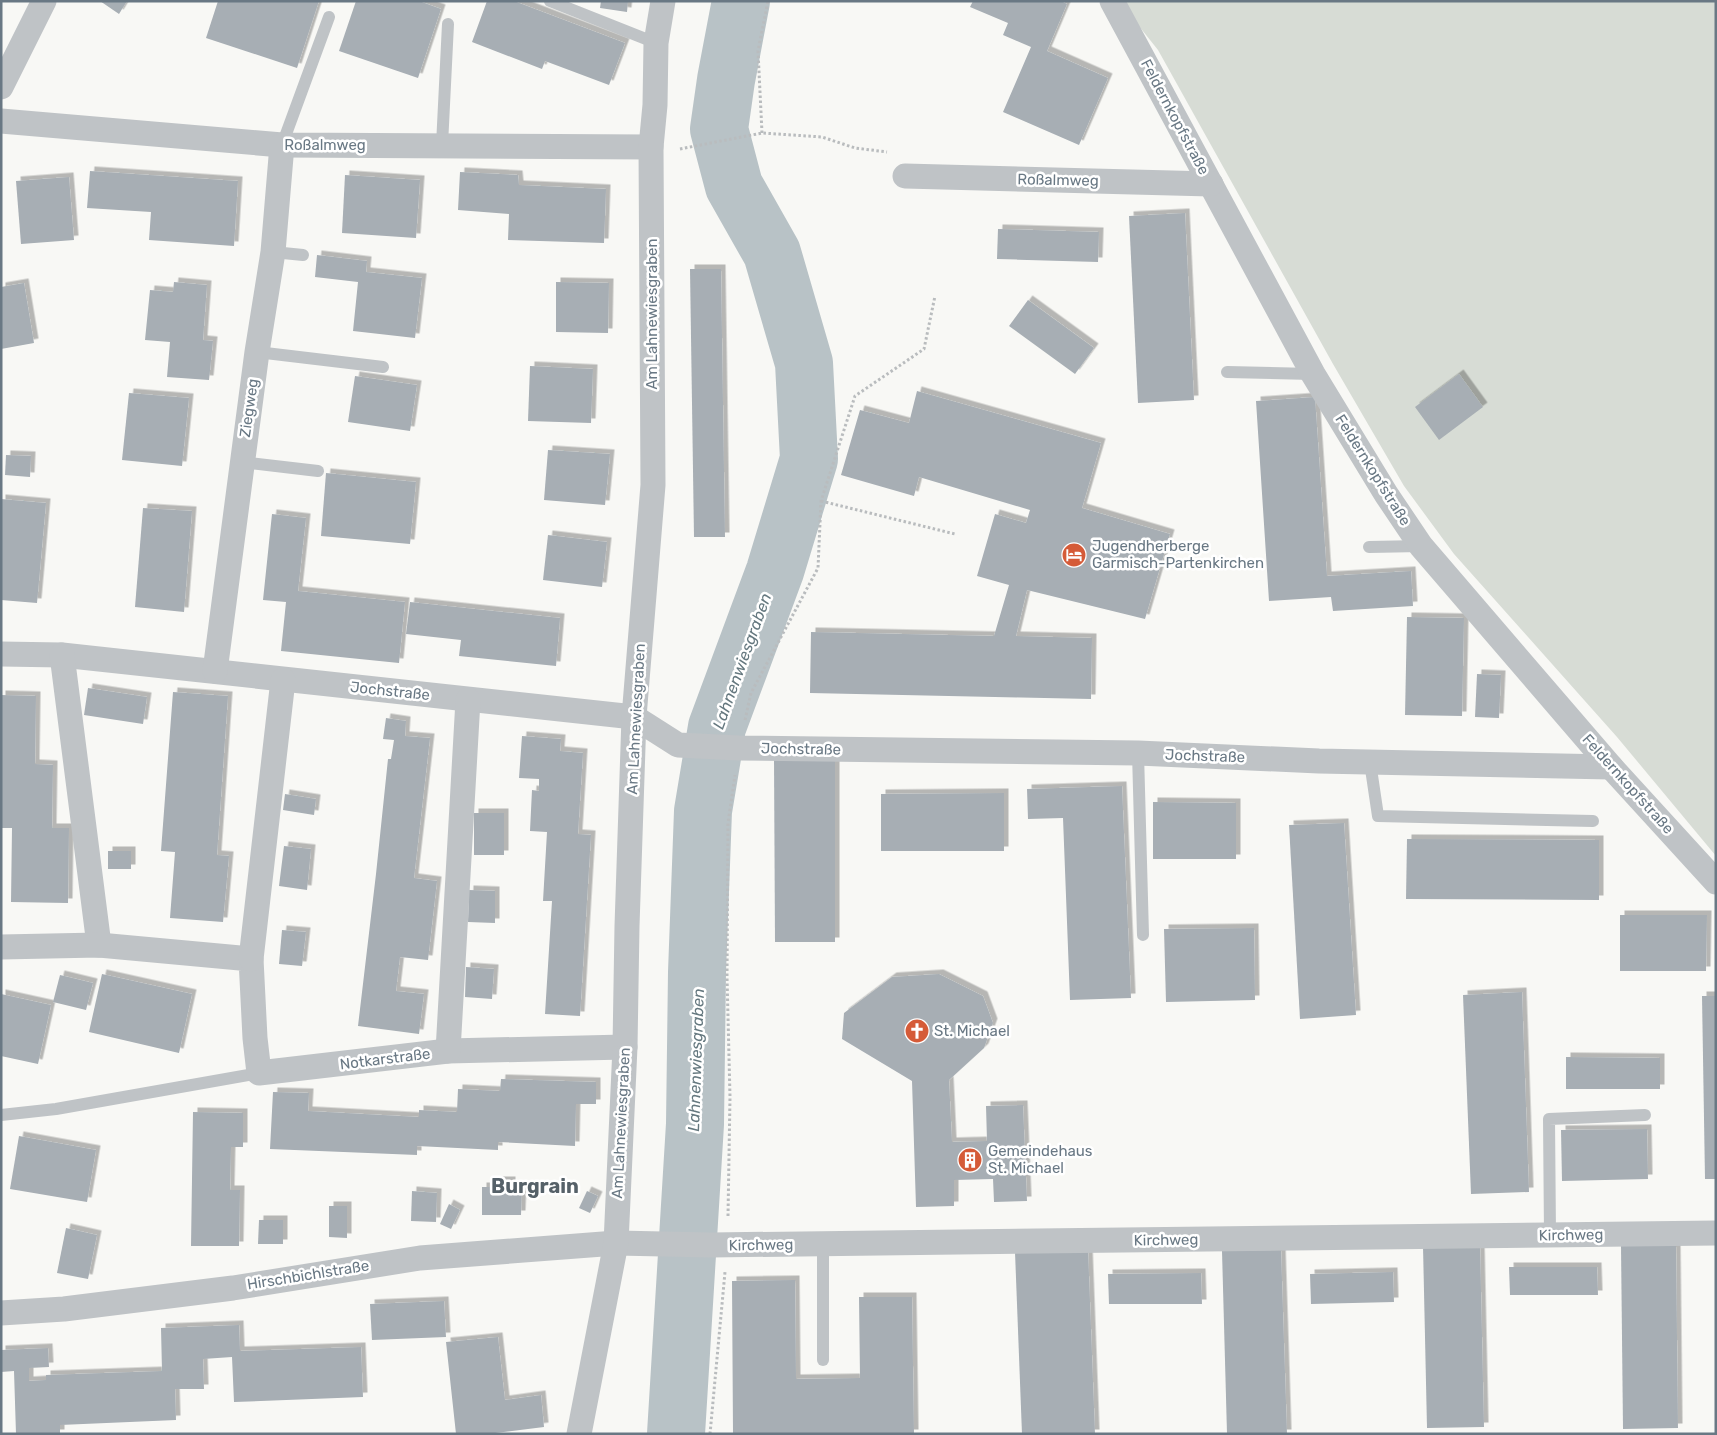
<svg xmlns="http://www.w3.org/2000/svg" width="1717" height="1435" viewBox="0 0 1717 1435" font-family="Rubik,sans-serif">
<defs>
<filter id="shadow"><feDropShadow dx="4.5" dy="-4.5" stdDeviation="0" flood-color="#0004"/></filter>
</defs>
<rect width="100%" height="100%" fill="#f8f8f5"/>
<polygon fill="#d7dcd5" points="1119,1 1716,1 1716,856 1617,737 1454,554 1404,486 1333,364 1158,50"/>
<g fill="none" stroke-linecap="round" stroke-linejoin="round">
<polyline stroke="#b8c2c6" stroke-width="58" points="676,1434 695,1124 697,972 703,811 717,727 775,571 809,459 804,363 772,253 734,186 719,129 726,80 741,1"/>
</g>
<g fill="#a7aeb4" filter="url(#shadow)">
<polygon points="100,1 127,1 119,14"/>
<polygon points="218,1 319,1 297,68 206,38"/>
<polygon points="356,1 419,1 441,9 418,78 339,51"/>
<polygon points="487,1 514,1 625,43 609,85 545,61 542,69 472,42"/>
<polygon points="601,1 628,1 627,12 600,8"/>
<polygon points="973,1 1061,1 1067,4 1047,51 1108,78 1079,145 1003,112 1031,47 1003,35 1008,23 970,7"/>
<polygon points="90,171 238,181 234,246 149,240 151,212 87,208"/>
<polygon points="460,172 518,175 519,185 606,189 604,243 508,240 509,214 458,210"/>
<polygon points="345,175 420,180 416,238 342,233"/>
<polygon points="69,177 74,240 21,244 16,181"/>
<polygon points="1185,213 1194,400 1138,403 1129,216"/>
<polygon points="998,229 1099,232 1098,262 997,259"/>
<polygon points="317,255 367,261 366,272 422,278 415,338 353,331 358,282 315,277"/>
<polygon points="690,269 721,269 725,537 694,537"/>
<polygon points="174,282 207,285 203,340 213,341 209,380 167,377 170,342 145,340 150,290 173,292"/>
<polygon points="556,282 609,283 608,333 556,332"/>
<polygon points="24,283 34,343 1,349 1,287"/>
<polygon points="1028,300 1094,348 1075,374 1009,326"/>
<polygon points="530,366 593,369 591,423 528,421"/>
<polygon points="1459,374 1483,407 1439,440 1415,407"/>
<polygon points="355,376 417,385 410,431 348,422"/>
<polygon points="917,391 1101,443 1082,508 1170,534 1145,619 1027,590 1016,636 1092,638 1091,699 810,693 811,632 994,636 1009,585 977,576 995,514 1026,523 1030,510 919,477 914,496 841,475 860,410 909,423"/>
<polygon points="129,393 189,398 182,466 122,460"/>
<polygon points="1315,397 1327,576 1411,571 1413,606 1333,611 1331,597 1269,601 1256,401"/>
<polygon points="548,450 610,454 605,505 544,500"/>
<polygon points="6,455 31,456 30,477 5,475"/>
<polygon points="326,473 416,482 410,544 321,536"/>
<polygon points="1,499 46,503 37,603 1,600"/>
<polygon points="143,508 192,511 184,612 135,607"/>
<polygon points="272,514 306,518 298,591 405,602 399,663 281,651 286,602 263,600"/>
<polygon points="548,535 607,542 602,587 543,580"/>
<polygon points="410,602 560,618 556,666 459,656 461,640 406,634"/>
<polygon points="1407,617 1464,618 1462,716 1405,715"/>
<polygon points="1477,674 1501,675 1499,718 1475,717"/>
<polygon points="88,688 147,697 143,724 84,715"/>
<polygon points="173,692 228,696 217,855 229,856 223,922 170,918 175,852 161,851"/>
<polygon points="1,695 36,696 35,764 53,765 52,828 69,828 68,903 11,902 12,828 1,828"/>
<polygon points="386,718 406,721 405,736 430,738 414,878 437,881 428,960 400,957 396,991 424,994 419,1034 358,1026 376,874 388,759 391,759 394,740 383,739"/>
<polygon points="522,736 561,739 560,751 583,753 578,834 591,835 580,1016 545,1014 552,901 543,901 547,832 530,831 532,790 539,791 539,779 519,778"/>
<polygon points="774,758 835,758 835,942 775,942"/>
<polygon points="1122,786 1131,998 1070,1000 1063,818 1028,819 1027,789"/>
<polygon points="1004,793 1004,851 881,851 881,794"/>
<polygon points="285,794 316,799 314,815 283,810"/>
<polygon points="1153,802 1236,803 1236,859 1153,859"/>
<rect x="474" y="813" width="30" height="42"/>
<polygon points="1344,823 1356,1015 1300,1019 1289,825"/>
<polygon points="1407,839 1599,840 1599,900 1406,899"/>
<polygon points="284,846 311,849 307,890 279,886"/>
<rect x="108" y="851" width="23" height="18"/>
<polygon points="469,890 495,891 495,923 468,922"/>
<polygon points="1620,915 1707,915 1706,971 1620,971"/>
<polygon points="1254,928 1255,1000 1166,1002 1164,929"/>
<polygon points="282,930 306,932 302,966 279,964"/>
<polygon points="466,967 494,969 492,999 465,997"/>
<polygon points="102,974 192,994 179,1053 89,1032"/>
<polygon points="939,974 983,996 993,1023 984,1048 949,1080 952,1142 987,1141 986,1106 1023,1105 1027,1201 994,1202 993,1179 954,1180 954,1206 916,1207 912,1081 842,1039 844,1013 892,977"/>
<polygon points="60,975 93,983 86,1010 53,1002"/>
<polygon points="1522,992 1529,1192 1471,1194 1463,995"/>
<polygon points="1,994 51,1005 38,1064 1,1056"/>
<polygon points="1702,996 1716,996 1716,1179 1705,1179"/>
<polygon points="1566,1057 1660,1058 1660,1089 1566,1089"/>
<polygon points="501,1079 596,1082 596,1104 576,1104 575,1146 498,1142 498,1150 417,1146 417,1155 270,1149 273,1092 309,1093 308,1111 419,1117 419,1110 457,1112 458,1089 500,1091"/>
<polygon points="193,1112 243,1113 243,1147 231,1147 230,1190 240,1190 239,1246 191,1246"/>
<polygon points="1647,1129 1648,1179 1562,1181 1561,1130"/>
<polygon points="19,1136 96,1150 87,1202 10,1189"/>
<polygon points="494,1181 511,1181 511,1187 522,1187 521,1215 482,1215 482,1187 494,1187"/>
<polygon points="412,1191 437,1193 436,1222 411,1221"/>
<polygon points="587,1191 598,1196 590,1213 579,1208"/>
<polygon points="449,1204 460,1210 451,1229 440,1224"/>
<polygon points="329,1206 347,1206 347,1238 329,1237"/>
<polygon points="259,1220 283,1220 283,1244 258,1244"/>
<polygon points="66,1228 97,1235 88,1279 57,1273"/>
<polygon points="1480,1245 1484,1427 1427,1428 1423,1246"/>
<polygon points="1676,1245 1678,1428 1623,1429 1621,1246"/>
<polygon points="1088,1249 1095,1434 1022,1434 1015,1252"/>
<polygon points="1281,1250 1287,1434 1227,1434 1222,1251"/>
<polygon points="1509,1267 1597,1267 1598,1295 1510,1295"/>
<polygon points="1393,1272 1394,1302 1311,1304 1310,1274"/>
<polygon points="1201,1273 1202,1304 1109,1304 1108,1274"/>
<polygon points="795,1280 796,1379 860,1378 859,1297 912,1297 914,1434 733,1434 732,1281"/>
<polygon points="444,1301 446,1337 372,1340 370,1304"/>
<polygon points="239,1325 240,1351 361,1347 363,1397 234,1402 232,1357 203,1359 204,1389 175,1389 176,1420 60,1425 60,1434 16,1434 14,1371 1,1372 1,1350 48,1348 49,1367 29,1368 29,1381 46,1380 46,1375 162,1371 161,1328"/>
<polygon points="498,1337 505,1400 541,1395 544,1427 487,1434 456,1434 446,1342"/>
</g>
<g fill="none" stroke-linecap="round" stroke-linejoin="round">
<g stroke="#b9bcbe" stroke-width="3" stroke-dasharray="2.5 2.5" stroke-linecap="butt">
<polyline points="762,133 758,51 768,1"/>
<polyline points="680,149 762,133 822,137 855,148 887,152"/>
<polyline points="821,501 955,534"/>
<polyline points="745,720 751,693 818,568 821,501 855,396 924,349 935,296"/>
<polyline points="728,1216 730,1097 727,977 728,823 735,775"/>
<polyline points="710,1434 725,1272"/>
</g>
<g stroke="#bfc3c6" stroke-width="12">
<polyline points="550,1 656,43"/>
<polyline points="282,145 329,17"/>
<polyline points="442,145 448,24"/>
<polyline points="273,252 303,255"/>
<polyline points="257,352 383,367"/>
<polyline points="1227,372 1313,374"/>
<polyline points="242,462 318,471"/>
<polyline points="1369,547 1421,546"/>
<polyline points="1138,753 1143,935"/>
<polyline points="1370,762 1378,816 1593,821"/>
<polyline points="1,1115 56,1109 259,1073"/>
<polyline points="1550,1235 1549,1119 1645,1115"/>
<polyline points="823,1244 823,1360"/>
</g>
<g stroke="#bfc3c6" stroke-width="25">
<polyline points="1112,1 1313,374 1386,494 1421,546 1611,767 1716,882"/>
<polyline points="1,87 44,1"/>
<polyline points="1,121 282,145 651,147"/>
<polyline points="905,176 1211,184"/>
<polyline points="1,654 62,655 634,717 678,745 739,748 1138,753 1319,761 1611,767"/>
<polyline points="62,655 99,945"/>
<polyline points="215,671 257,352 273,252 282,145"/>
<polyline points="1,947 99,945 251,959 255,1038 259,1073 448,1051 625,1047"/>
<polyline points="251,959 283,680"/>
<polyline points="448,1051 468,700"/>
<polyline points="1,1313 64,1309 233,1288 420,1258 616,1243 711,1245 1716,1233"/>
<polyline points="579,1434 616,1243 625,1047 627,926 634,717 653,485 651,147 655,105 656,43 663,1"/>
</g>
</g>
<defs>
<symbol id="hotel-disc" viewBox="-11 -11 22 22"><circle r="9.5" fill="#d55b38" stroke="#fff"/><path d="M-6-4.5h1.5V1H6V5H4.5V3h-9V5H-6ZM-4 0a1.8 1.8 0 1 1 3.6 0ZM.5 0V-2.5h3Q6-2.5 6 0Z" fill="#fff"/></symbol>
<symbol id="church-disc" viewBox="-11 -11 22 22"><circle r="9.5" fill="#d55b38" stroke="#fff"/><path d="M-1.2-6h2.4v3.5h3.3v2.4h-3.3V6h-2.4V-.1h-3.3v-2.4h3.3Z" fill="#fff"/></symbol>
<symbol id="building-disc" viewBox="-11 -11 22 22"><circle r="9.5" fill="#d55b38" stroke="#fff"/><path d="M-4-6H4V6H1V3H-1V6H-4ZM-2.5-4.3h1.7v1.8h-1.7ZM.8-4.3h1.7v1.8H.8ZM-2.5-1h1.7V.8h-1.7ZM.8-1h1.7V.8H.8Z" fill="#fff"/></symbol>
</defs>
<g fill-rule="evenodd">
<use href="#hotel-disc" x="1060" y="541" width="28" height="28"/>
<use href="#church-disc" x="903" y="1017" width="28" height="28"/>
<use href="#building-disc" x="956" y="1146" width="28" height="28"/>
</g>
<g text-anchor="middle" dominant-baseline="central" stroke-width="5" stroke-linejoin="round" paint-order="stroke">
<g font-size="15" fill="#697884" stroke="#fff">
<text transform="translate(1175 117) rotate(62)">Feldernkopfstraße</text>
<text x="325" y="145">Roßalmweg</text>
<text transform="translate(1058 180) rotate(1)">Roßalmweg</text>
<text transform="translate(652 314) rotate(-90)">Am Lahnewiesgraben</text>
<text transform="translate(249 408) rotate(-82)">Ziegweg</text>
<text transform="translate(1373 470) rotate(58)">Feldernkopfstraße</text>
<text transform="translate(390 691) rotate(6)">Jochstraße</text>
<text transform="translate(636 719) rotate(-87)">Am Lahnewiesgraben</text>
<text transform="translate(801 749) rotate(1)">Jochstraße</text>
<text transform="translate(1205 756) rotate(2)">Jochstraße</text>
<text transform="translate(1628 784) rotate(48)">Feldernkopfstraße</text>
<text transform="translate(385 1059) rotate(-7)">Notkarstraße</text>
<text transform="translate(621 1123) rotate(-87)">Am Lahnewiesgraben</text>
<text transform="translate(1571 1235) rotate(-1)">Kirchweg</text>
<text transform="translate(1166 1240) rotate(-1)">Kirchweg</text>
<text transform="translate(761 1245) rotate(-1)">Kirchweg</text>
<text transform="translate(308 1275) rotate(-9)">Hirschbichlstraße</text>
</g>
<g font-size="15" fill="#697884" stroke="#fff" text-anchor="start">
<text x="1092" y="546">Jugendherberge<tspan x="1092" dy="17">Garmisch-Partenkirchen</tspan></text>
<text x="934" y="1031">St. Michael</text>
<text x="988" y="1151">Gemeindehaus<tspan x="988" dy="17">St. Michael</tspan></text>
</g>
<g font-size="16" font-style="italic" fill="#65787f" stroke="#fff">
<text transform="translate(742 661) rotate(-70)">Lahnenwiesgraben</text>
<text transform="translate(696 1060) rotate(-88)">Lahnenwiesgraben</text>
</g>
<g font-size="20" font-weight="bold" fill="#566169" stroke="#fff">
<text x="535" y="1186">Burgrain</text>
</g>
</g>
<rect width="1717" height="1435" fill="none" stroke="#697884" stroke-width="5"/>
</svg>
